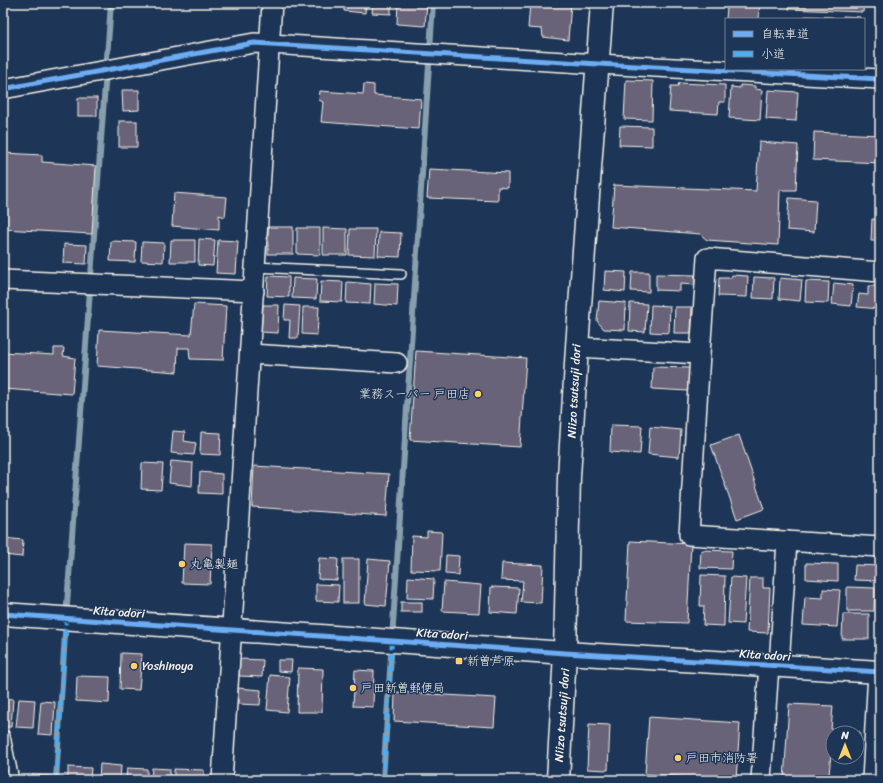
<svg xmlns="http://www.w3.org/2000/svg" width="883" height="783" viewBox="0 0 883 783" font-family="Sriracha,'Klee One',sans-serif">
<rect width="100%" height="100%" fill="#1d3557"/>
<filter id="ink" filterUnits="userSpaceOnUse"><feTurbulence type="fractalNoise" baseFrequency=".025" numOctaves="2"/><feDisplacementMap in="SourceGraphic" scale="8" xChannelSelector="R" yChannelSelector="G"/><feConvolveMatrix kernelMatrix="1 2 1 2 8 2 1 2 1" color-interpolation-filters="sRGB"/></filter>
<g filter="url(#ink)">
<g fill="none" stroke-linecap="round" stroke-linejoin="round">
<g stroke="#88a0ae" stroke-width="6">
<polyline points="56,780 66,618 111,3"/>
<polyline points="383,780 433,3"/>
</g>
</g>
<g fill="#696479" stroke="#f4f1e8">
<polygon points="344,3 366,3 365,13 344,11"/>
<polygon points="373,3 391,3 391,14 372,13"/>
<polygon points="398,3 427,3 425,26 397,24"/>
<polygon points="530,3 571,3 568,40 543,37 542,29 528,28"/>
<polygon points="731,3 760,3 759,19 726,19 727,7 731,7"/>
<polygon points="789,3 864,3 863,12 789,9"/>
<polygon points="805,16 833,17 833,19 805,19"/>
<polygon points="843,16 860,17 860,19 843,19"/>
<polygon points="626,80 653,81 652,120 624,119"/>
<polygon points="679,83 725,85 725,102 719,102 718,114 669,111 671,86 678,86"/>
<polygon points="364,84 374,85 374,95 421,99 419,129 321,122 323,102 319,100 320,91 363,94"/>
<polygon points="740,85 755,86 755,89 762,90 760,120 729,118 731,87 740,88"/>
<polygon points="122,90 139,90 139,110 123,111"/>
<polygon points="768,90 798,92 796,121 766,119"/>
<rect x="78" y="98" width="19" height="18"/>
<rect x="119" y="121" width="18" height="26"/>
<polygon points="620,126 652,127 652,146 619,145"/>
<polygon points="814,132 880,135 880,163 813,160"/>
<polygon points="759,142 798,145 796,190 780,190 778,245 707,240 700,234 611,227 614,185 756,191"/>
<polygon points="3,153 42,155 42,162 96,166 92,234 3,229"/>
<polygon points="429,169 508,173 508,188 498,187 498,201 427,198"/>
<polygon points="174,193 227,197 225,217 219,215 219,230 172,226"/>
<polygon points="789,198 816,200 814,232 787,230"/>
<polygon points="872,219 880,220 880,241 871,241"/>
<rect x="268" y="227" width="25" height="27"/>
<polygon points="297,228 320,228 320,255 297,254"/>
<polygon points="323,228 347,229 347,255 323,255"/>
<polygon points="350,229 376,229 375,256 349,255"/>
<polygon points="379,232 401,233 400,257 378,256"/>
<polygon points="199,239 215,240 213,266 198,265"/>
<polygon points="171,240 195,240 195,262 170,262"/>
<polygon points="218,240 238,241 236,274 216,273"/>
<polygon points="111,241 136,242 135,262 110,261"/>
<polygon points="142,242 164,243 163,262 141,261"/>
<polygon points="64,244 87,245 86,264 63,263"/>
<polygon points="605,271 626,272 625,292 604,290"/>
<polygon points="632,272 649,272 649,292 631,291"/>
<polygon points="656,274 695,275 695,285 680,284 680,291 656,290"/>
<polygon points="732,275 748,276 747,297 718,296 719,278 731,278"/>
<polygon points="268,276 289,277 289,297 267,296"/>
<polygon points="754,277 774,278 773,299 753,298"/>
<polygon points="293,278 317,279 316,299 292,298"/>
<polygon points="780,278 802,280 800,301 779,299"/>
<polygon points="321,281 343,282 342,302 320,301"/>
<polygon points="806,281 829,282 828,303 805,302"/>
<polygon points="347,282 371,284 370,304 346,303"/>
<polygon points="375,283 398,284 397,306 374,304"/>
<polygon points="834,283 853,285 851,306 832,304"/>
<polygon points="868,286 880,286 880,309 857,307 859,294 868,295"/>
<polygon points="599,301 626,303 625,330 604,329 597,321"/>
<polygon points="630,303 647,304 645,332 629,331"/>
<polygon points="194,304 226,306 223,360 190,359 189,348 178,348 177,372 97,366 99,330 191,335"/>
<polygon points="263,305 279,305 278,333 261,332"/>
<polygon points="285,305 300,306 298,338 289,338 290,320 284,320"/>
<polygon points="651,305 670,306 669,333 650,332"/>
<polygon points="303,307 319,307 317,335 302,334"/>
<polygon points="675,307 692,307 691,333 674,333"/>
<polygon points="54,348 64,348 63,356 75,358 72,394 3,389 3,352 54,355"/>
<polygon points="416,351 526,358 520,447 410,440"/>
<polygon points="653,367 689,368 688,391 652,389"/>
<polygon points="611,425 642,426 640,454 610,452"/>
<polygon points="650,427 681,430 679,457 648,454"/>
<polygon points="173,431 185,432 184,441 196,443 194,455 171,453"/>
<polygon points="201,432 221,433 220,455 200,454"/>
<polygon points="739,435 764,509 737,519 711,445"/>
<polygon points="171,461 193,463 192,486 169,483"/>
<polygon points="142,463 163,464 161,490 141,489"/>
<polygon points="254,466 389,474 386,516 252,507"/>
<polygon points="200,472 222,474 222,494 199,493"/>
<polygon points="427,531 442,532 440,571 411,570 412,536 427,537"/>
<polygon points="3,538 23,540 22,557 3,555"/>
<polygon points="630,541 691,544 687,623 626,621"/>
<polygon points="184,543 212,544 210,584 182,583"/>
<polygon points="701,550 732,551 731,569 700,568"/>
<polygon points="446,555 459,556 458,575 445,574"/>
<polygon points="319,558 338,559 337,580 318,579"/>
<rect x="343" y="559" width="16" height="44"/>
<polygon points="368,559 390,561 386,606 365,604"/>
<polygon points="502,563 543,565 541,603 521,602 523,581 501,580"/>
<polygon points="806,563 838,564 838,581 806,579"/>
<polygon points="855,565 880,566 880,581 854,580"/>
<polygon points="701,575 725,576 724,626 703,625 704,606 700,606"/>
<polygon points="408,577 434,579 433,599 407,598"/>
<polygon points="731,577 746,578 743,624 728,623"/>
<polygon points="750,578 763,578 763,588 770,588 768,633 747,632"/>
<polygon points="444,582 481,585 479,613 442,611"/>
<polygon points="316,584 339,585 338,602 316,601"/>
<polygon points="491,587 519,588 517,614 490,612"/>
<polygon points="847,587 875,588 874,611 847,611"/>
<polygon points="823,589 840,590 837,627 803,625 805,597 823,598"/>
<rect x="401" y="602" width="21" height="10"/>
<polygon points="843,614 869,614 869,639 842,639"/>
<polygon points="121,653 142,654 139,690 120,689"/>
<polygon points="240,659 263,660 262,677 239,676"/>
<polygon points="278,660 292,660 291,672 278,671"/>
<polygon points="298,668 323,669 322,712 297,712"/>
<polygon points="355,670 374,671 373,707 353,706"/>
<polygon points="270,675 290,677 287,712 267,710"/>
<polygon points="77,676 110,677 109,703 76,701"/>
<polygon points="238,688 261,690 260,705 238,704"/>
<polygon points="395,692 496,698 494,727 394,721"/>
<polygon points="3,698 13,699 11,727 3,727"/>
<polygon points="19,699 35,700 33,728 16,727"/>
<polygon points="41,701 55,702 53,735 38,734"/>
<polygon points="789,704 833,706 831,730 860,732 859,753 857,753 857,733 833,733 833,753 831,753 829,775 820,775 820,780 784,780"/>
<polygon points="649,717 740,723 736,780 645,774"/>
<polygon points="589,724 610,725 608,770 587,769"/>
<polygon points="100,764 121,766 120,780 99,780"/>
<polygon points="68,767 91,768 90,780 61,780 61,777 68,777"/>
<polygon points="127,768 147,769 147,780 126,780"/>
<polygon points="152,768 170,769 170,780 151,780"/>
<polygon points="174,769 204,770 204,780 174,780"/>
<polygon points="32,775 52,776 52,780 32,780"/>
<polygon points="240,775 263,776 263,780 240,780"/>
<polygon points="277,776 340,780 276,780"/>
</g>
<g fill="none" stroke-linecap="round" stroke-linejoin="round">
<defs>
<g id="lane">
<polyline points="255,267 401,274"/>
<polyline points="3,736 5,736 14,780"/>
</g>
<g id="street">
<polyline points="3,89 254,43 598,64 880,79"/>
<polyline points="3,280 254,291"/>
<polyline points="577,347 700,354 689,535 880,547"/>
<polyline points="250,354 397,363"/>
<polyline points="700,354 707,258 880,272"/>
<polyline points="779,666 787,541"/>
<polyline points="222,780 272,3"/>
<polyline points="761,780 769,665"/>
<polyline points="872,780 878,672"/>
</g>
<g id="secondary">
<polyline points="3,614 565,653 880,672"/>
<polyline points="558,780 565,653 569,477 577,347 602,3"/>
</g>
</defs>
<use href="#lane" stroke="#f4f1e8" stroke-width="12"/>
<use href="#street" stroke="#f4f1e8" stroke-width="22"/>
<use href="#secondary" stroke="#f4f1e8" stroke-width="25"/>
<use href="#lane" stroke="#1d3557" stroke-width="9"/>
<use href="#street" stroke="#1d3557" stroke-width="19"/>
<use href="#secondary" stroke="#1d3557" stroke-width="22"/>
<g stroke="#49aef6" stroke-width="4" stroke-dasharray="8 4" stroke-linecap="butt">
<polyline points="56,780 66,618"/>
<polyline points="383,780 392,641"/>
</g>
<defs>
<g id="cycleway">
<polyline points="3,89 254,43 598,64 880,79"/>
<polyline points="3,614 565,653 880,672"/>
</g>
</defs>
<use href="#cycleway" stroke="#1d3557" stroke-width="8"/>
<use href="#cycleway" stroke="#6dadf4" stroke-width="5"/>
</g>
</g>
<g fill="#ffd166" stroke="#1d3557" stroke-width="1.5">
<circle cx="478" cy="394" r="4"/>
<circle cx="182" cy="564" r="4"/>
<rect x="455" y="657" width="8" height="8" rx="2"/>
<circle cx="134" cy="666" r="4"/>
<circle cx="353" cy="688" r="4"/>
<circle cx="678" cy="758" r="4"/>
</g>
<g text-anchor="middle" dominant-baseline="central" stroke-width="3" stroke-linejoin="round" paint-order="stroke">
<g font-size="12" fill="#f4f1e8" stroke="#1d3557">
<text transform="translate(574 391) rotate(-87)">Niizo tsutsuji dori</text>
<text transform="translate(119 612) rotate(4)">Kita odori</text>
<text transform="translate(442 634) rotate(4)">Kita odori</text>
<text transform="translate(765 655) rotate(4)">Kita odori</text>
<text transform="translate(562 715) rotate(-86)">Niizo tsutsuji dori</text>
</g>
<g font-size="12" fill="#f4f1e8" stroke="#1d3557" text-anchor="start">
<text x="470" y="394" text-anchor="end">業務スーパー 戸田店</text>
<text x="190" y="564">丸亀製麺</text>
<text x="467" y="661">新曽芦原</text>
<text x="142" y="666">Yoshinoya</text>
<text x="361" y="688">戸田新曽郵便局</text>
<text x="686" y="758">戸田市消防署</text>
</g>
</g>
<rect width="883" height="783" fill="none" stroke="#1d3557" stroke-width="16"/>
<rect x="8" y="8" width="867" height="767" fill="none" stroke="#f4f1e8" stroke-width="1.5" filter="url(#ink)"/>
<rect x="725" y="18" width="140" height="52" fill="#1d3557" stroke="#738091"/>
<rect x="733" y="31" width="20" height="6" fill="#6dadf4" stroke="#738091"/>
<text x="761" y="38" font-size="12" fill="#f4f1e8">自転車道</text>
<rect x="733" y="51" width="20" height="6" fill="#49aef6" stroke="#738091"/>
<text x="761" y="58" font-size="12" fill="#f4f1e8">小道</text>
<g transform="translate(845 745)"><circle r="19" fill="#1d3557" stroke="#738091"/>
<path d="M0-3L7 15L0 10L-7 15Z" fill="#ffd166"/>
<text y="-6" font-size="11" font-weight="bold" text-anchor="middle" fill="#f4f1e8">N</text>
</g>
</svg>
